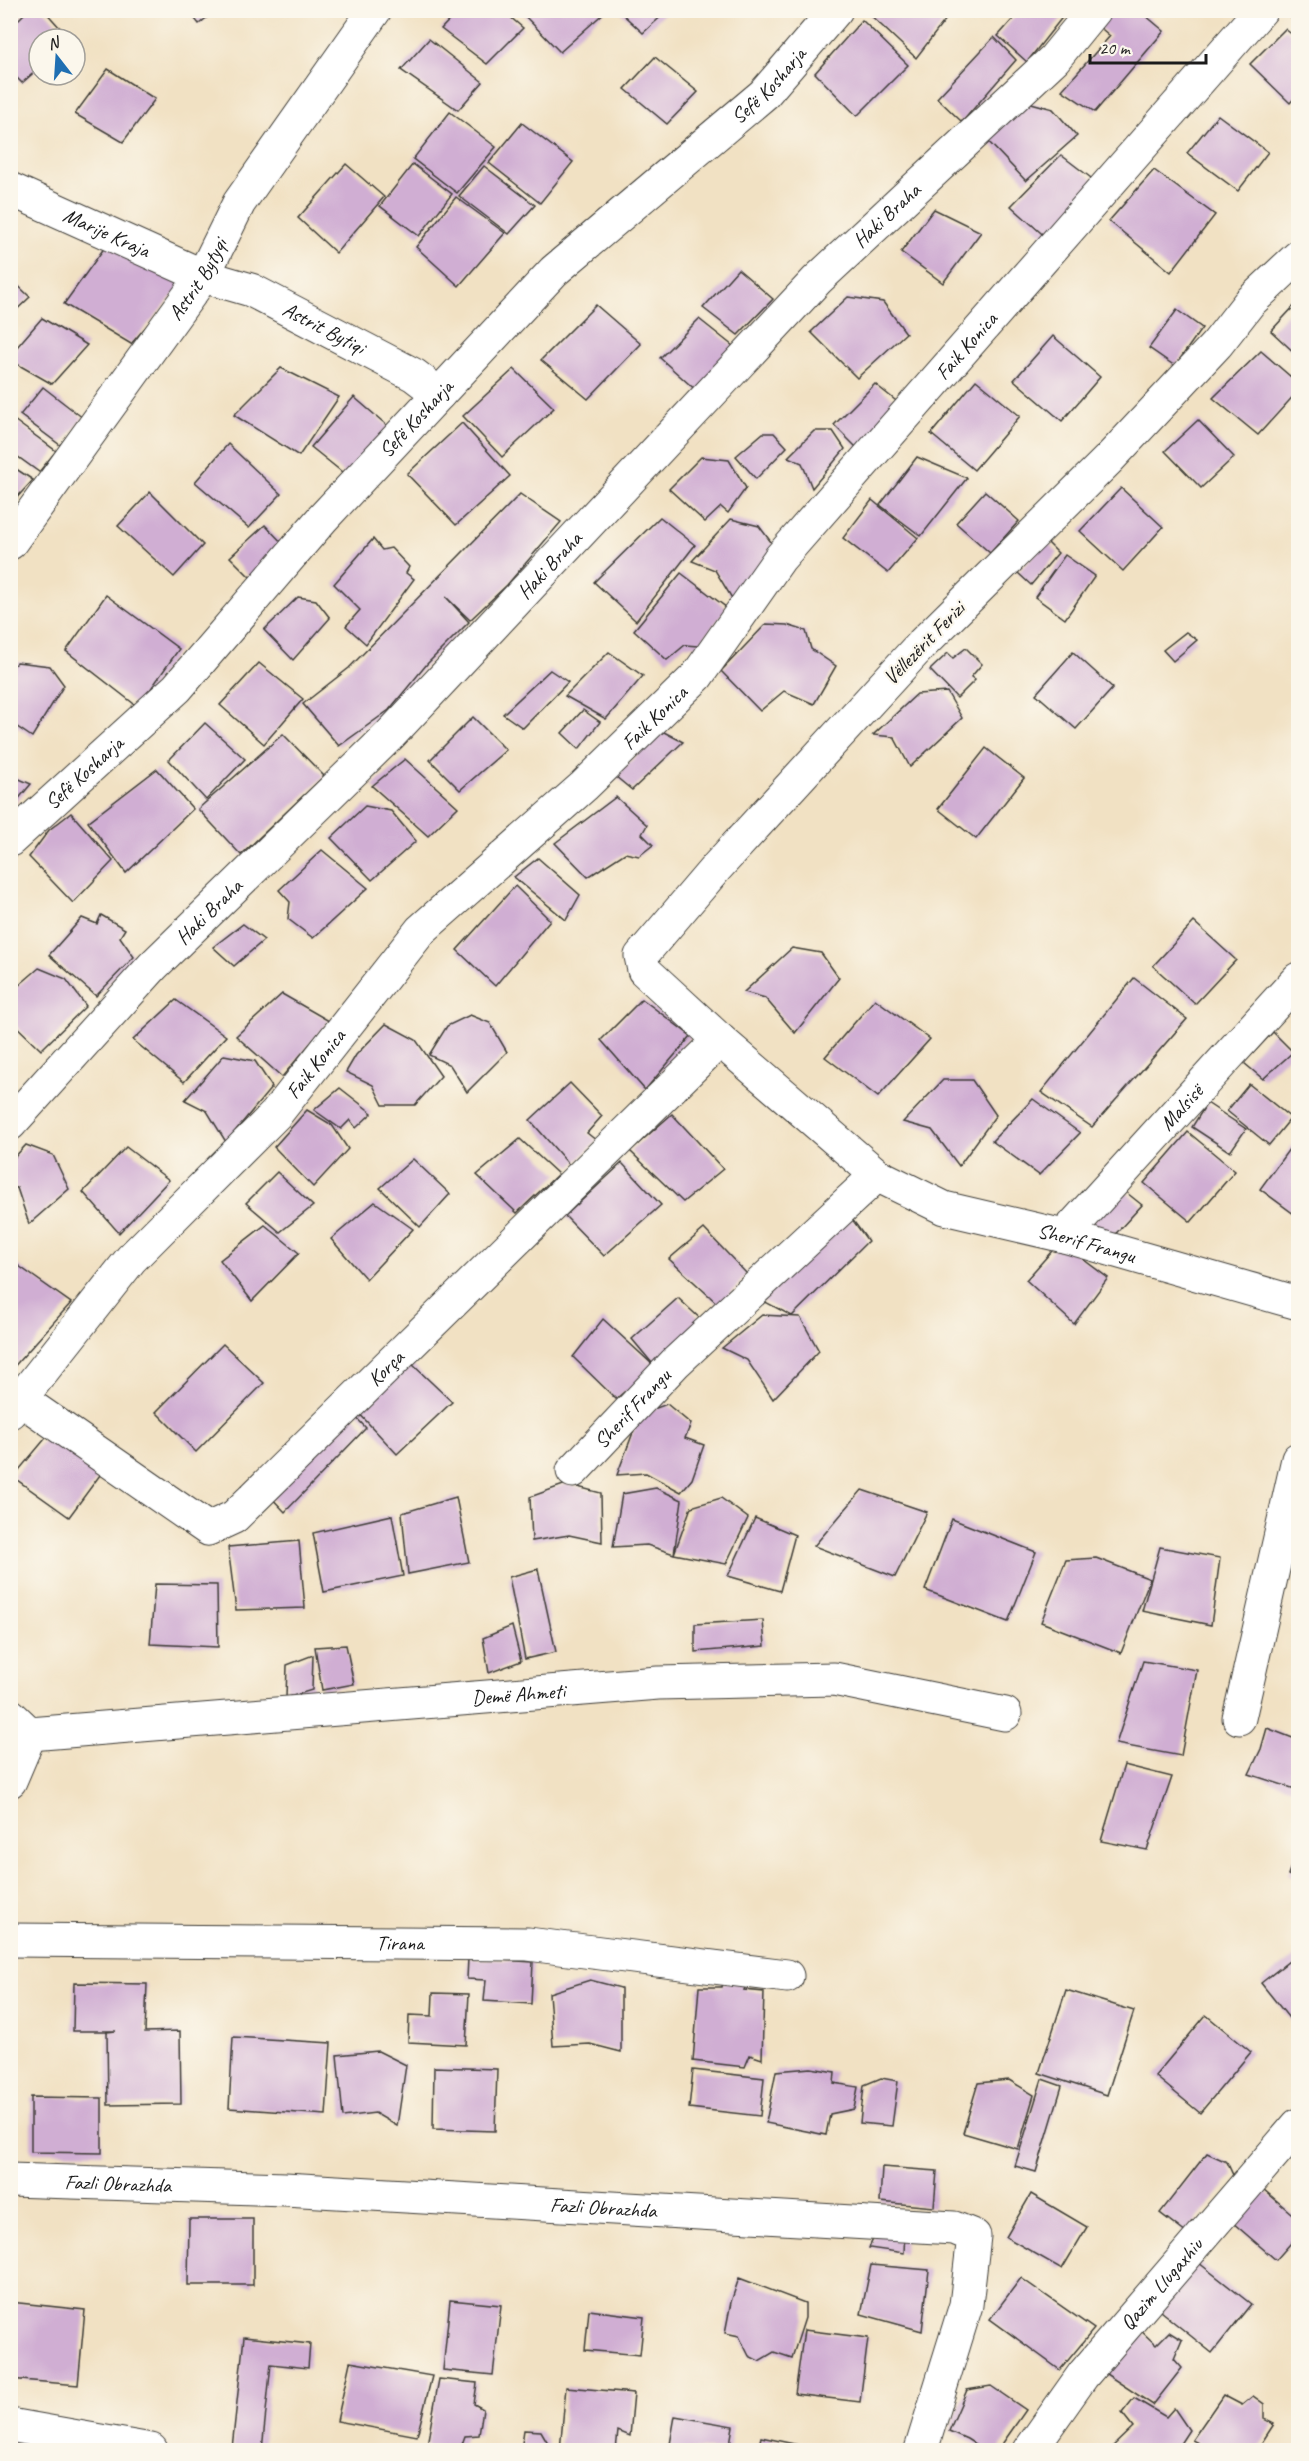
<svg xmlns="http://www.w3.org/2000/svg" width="1309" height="2461" viewBox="0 0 1309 2461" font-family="Caveat,sans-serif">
<rect width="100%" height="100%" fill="#fbf7ec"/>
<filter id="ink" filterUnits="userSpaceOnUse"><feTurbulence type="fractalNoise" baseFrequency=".0167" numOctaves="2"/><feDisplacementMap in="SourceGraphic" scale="12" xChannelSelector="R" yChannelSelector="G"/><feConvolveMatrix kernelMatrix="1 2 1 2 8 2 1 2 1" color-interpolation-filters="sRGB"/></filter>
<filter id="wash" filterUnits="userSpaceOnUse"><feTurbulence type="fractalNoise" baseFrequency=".008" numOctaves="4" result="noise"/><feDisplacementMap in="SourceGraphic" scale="24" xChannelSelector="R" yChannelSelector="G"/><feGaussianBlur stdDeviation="1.35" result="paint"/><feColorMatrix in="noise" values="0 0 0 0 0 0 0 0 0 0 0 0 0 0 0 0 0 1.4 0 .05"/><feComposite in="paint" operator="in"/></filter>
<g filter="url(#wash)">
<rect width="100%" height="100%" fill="#f1e1c3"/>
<g id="blocks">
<g fill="#d0aed3">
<polygon points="28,10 44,10 70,39 39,39 39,68 22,83 10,71 10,28"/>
<polygon points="188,10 216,10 199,24"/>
<polygon points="459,10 502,10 523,28 487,64 441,29"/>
<polygon points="519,10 607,10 560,52"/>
<polygon points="618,10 668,10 643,33"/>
<polygon points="865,10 953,10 916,58"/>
<polygon points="1021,10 1068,10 1027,62 998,36"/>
<polygon points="1107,10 1139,10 1164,31 1095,112 1062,90 1110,36 1096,24"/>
<polygon points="1294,10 1298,10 1298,25 1289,16"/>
<polygon points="862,20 908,65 857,116 815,73"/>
<polygon points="1285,29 1298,39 1298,94 1290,103 1250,64"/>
<polygon points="994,37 1016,60 962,122 937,98"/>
<polygon points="429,39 483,82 458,110 401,70"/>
<polygon points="655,57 698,92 667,124 625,89"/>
<polygon points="108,69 155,99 123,142 75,114"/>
<polygon points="1024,101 1053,109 1077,136 1026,181 986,139"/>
<polygon points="450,112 496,147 457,193 413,159"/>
<polygon points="1218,115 1268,152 1238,191 1187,153"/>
<polygon points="522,123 573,162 540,203 489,163"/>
<polygon points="1061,155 1099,184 1050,241 1011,206"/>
<polygon points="346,164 384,197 336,253 298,218"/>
<polygon points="413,164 452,194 419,236 380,206"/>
<polygon points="484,166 535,205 509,234 459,196"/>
<polygon points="1154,170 1215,215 1171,272 1109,221"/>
<polygon points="456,197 505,233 459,286 416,247"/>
<polygon points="934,209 981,232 943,283 901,252"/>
<polygon points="110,240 188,278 131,344 64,304"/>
<polygon points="738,269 773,299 738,335 703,308"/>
<polygon points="10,278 30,297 10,316"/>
<polygon points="848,297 883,302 906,333 857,378 811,332"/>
<polygon points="1298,302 1298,356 1271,331"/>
<polygon points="596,305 641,344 588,399 541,360"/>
<polygon points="1177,310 1202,328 1175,366 1149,348"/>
<polygon points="42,318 87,345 52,384 10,360 10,355"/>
<polygon points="699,319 738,350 699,393 660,358"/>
<polygon points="1053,336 1100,377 1062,421 1014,380"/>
<polygon points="1261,351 1298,383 1298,391 1258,435 1213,398"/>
<polygon points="281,368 339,397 299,456 234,415"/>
<polygon points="514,369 554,408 502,457 463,416"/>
<polygon points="976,380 1020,416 974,470 931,434"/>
<polygon points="875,384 905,408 862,453 834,425"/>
<polygon points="43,387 83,418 60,445 20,415"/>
<polygon points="354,397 397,434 352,480 311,447"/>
<polygon points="14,420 56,451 39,472 10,451 10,425"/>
<polygon points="1198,420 1234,457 1201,488 1165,451"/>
<polygon points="462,423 510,476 456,525 407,474"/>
<polygon points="814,431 833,431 845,449 812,488 802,463 788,457"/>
<polygon points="763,433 774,433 787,447 756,479 736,456"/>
<polygon points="228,444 281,494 249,528 195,482"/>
<polygon points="701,457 729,460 746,488 728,513 721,507 705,522 669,489"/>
<polygon points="917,457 967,478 921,536 880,505"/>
<polygon points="10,465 33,480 10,505"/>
<polygon points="1121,488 1163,527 1123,571 1080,531"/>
<polygon points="985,491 1019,521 990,553 956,523"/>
<polygon points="150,492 203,545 174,577 118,526"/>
<polygon points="520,494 561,522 507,585 470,620 446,597 469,622 427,664 389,710 339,746 303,704 349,668"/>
<polygon points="872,500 918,538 888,573 843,538"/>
<polygon points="660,517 695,545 636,621 594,582"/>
<polygon points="731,519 759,526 777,550 733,600 715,570 692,561"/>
<polygon points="265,525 287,548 253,580 230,557"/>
<polygon points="373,539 382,550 391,548 409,567 406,573 414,579 366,644 346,626 360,610 334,584"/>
<polygon points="1046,541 1058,553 1031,585 1018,573"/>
<polygon points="1065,555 1095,576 1065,619 1035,597"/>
<polygon points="681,573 727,608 698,646 685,645 667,660 634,630"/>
<polygon points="106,595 179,649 138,707 66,651"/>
<polygon points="298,597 316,600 330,618 293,660 264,630"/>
<polygon points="766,624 787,625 806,631 811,649 836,666 814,704 784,691 760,711 721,671"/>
<polygon points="1186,632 1197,640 1173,661 1163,650"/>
<polygon points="966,648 982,664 971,677 975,680 957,698 930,670 948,653 953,658"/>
<polygon points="609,652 643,676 606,719 565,696"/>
<polygon points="1073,652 1113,688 1076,729 1036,694"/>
<polygon points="17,662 50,666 64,685 32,737 10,722 10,669"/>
<polygon points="259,663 303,699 264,744 220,705"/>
<polygon points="550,670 568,682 523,728 503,714"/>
<polygon points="947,692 962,718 910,767 894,737 873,735 917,694"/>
<polygon points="583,710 600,722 579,749 562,733"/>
<polygon points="473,717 506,750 460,790 430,760"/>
<polygon points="205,723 245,759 206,800 169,760"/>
<polygon points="662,731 683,742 632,790 615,776"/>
<polygon points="283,734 324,776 241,855 198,809"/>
<polygon points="986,748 1024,778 976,839 938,809"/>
<polygon points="405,759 458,807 428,836 372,786"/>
<polygon points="157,769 193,809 126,873 88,822"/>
<polygon points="10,775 31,784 10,809"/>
<polygon points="616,797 647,825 642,834 653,845 639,856 625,853 588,877 555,843"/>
<polygon points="365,806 391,811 416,841 372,880 331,838"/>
<polygon points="71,813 113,861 73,903 29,857 49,830"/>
<polygon points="322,850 368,888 313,938 288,919 290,902 279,890"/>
<polygon points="538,858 580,895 566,920 514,877"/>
<polygon points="515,886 550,920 495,986 457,950"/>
<polygon points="101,915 125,929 120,937 134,957 96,996 49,955 82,918 97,924"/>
<polygon points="1194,922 1236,960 1195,1004 1153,966"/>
<polygon points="243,924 264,940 234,966 213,947"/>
<polygon points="792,948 821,953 839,978 795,1033 765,998 744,992"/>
<polygon points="39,968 66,979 86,1006 41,1050 10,1020 10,993"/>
<polygon points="1134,978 1187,1019 1092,1127 1041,1092"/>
<polygon points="282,994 329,1021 282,1077 236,1036"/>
<polygon points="642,999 691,1036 645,1090 601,1040"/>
<polygon points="875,999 930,1039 878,1097 825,1057"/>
<polygon points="176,1000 226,1036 184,1082 133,1040"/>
<polygon points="470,1015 490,1023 507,1052 467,1092 450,1065 429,1055 447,1026"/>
<polygon points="386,1024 416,1040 441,1076 415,1105 383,1105 373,1085 346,1072 356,1055"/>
<polygon points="1273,1032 1293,1052 1263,1079 1244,1063"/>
<polygon points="224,1055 255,1061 272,1087 226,1142 207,1111 185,1100"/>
<polygon points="943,1080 972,1080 996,1115 959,1166 932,1130 903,1122"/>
<polygon points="570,1083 602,1116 587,1133 597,1141 571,1167 530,1120"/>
<polygon points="1249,1084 1291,1118 1269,1145 1227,1111"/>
<polygon points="340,1088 372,1113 356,1128 350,1120 341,1129 314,1110"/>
<polygon points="1033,1099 1080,1133 1039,1175 992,1141"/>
<polygon points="1207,1103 1246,1129 1230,1152 1192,1127"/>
<polygon points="307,1110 332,1125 348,1149 313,1187 274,1147"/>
<polygon points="672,1114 723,1169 683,1202 630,1151"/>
<polygon points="1188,1132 1235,1171 1191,1222 1144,1183"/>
<polygon points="520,1139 558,1174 517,1213 477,1175"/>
<polygon points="26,1145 53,1155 69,1189 29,1224 17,1188 10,1187 10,1162"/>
<polygon points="1292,1145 1298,1150 1298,1217 1260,1189"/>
<polygon points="126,1147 169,1180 119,1233 83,1192"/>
<polygon points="413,1159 450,1194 420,1227 380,1188"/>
<polygon points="622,1163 661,1205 604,1256 565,1216"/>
<polygon points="277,1172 313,1206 280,1232 246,1203"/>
<polygon points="1122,1189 1142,1205 1108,1242 1088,1226"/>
<polygon points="375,1202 413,1229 366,1279 331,1239"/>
<polygon points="849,1215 868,1241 792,1316 754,1296"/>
<polygon points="265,1225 299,1253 252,1301 220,1260"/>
<polygon points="704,1229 747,1274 720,1306 669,1259"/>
<polygon points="1060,1242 1108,1278 1074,1324 1026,1280"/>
<polygon points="16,1264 71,1303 10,1371 10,1271"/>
<polygon points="678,1298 706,1324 657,1369 632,1339"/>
<polygon points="762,1315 800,1317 819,1351 773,1399 747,1360 722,1348"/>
<polygon points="603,1319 653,1365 637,1396 624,1392 616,1399 573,1357"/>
<polygon points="223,1344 264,1383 196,1452 156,1412"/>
<polygon points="412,1364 452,1402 397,1454 355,1409"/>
<polygon points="667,1404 691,1424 685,1438 704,1445 692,1479 681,1492 646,1473 617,1475 640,1414"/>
<polygon points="350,1411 366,1428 285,1512 267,1493"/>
<polygon points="50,1433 103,1471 69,1517 13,1477"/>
<polygon points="566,1484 601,1493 602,1542 569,1535 532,1541 530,1497"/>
<polygon points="656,1488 682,1500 674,1554 691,1507 721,1498 748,1518 726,1564 674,1554 647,1545 613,1547 622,1494"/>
<polygon points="862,1490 927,1512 895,1577 814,1546"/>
<polygon points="456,1497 469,1562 408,1574 402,1513"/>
<polygon points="392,1515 403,1576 324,1592 313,1533"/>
<polygon points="755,1518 795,1535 780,1591 728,1576"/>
<polygon points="952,1519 1036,1552 1008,1622 925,1590"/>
<polygon points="299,1541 305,1608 236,1610 228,1547"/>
<polygon points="1160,1547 1220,1558 1211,1625 1142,1611"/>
<polygon points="1096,1558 1150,1579 1121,1653 1041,1622 1066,1560"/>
<polygon points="538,1569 556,1652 525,1659 509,1577"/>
<polygon points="155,1584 217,1585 218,1647 150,1644"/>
<polygon points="763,1620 765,1646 695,1652 695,1624"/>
<polygon points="512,1626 521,1661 489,1673 483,1638"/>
<polygon points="346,1645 354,1684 322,1690 315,1647"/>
<polygon points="313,1655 312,1690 286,1698 287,1665"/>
<polygon points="1143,1661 1197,1670 1181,1756 1116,1744"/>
<polygon points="1267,1728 1298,1740 1298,1790 1249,1774 1261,1749"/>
<polygon points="1124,1765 1172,1777 1147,1850 1101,1841"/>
<polygon points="1298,1847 1298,1880 1288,1875"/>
<polygon points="1298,1954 1298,2025 1296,2027 1261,1983"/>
<polygon points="468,1958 533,1962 531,2004 484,2001 486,1980 467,1979"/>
<polygon points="590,1980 621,1988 621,2052 590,2044 553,2046 549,1993"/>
<polygon points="723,1982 747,1983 744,1990 764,1992 762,2059 750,2055 745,2067 693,2061 699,1987 722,1987"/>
<polygon points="74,1983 147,1984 145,2032 180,2031 181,2104 108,2105 107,2032 116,2031 73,2031"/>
<polygon points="1066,1990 1134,2011 1107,2095 1039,2073"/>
<polygon points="433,1993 469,1994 466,2045 408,2042 409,2015 432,2016"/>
<polygon points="1206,2015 1251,2052 1200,2113 1155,2076"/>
<polygon points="233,2037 331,2043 326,2115 229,2108"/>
<polygon points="378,2051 406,2065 397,2126 375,2113 343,2117 337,2055"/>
<polygon points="434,2067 497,2069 495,2131 433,2129"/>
<polygon points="811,2068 835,2072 834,2083 858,2087 854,2109 830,2114 826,2135 766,2123 776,2071"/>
<polygon points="693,2070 764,2078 760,2116 689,2108"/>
<polygon points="881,2078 898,2081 892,2126 860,2123 864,2085"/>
<polygon points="1042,2079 1062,2086 1036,2172 1015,2166"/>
<polygon points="1009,2080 1034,2095 1018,2149 963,2133 978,2083"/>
<polygon points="31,2097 102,2098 102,2153 31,2152"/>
<polygon points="1207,2153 1227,2162 1233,2175 1186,2233 1160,2213"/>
<polygon points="882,2167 937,2171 934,2207 880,2202"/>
<polygon points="1263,2189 1298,2219 1298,2235 1276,2260 1232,2222"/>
<polygon points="1031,2194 1087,2227 1062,2269 1006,2237"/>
<polygon points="189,2219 253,2219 253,2285 188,2285"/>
<polygon points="878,2228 905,2230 904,2253 869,2248"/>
<polygon points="1194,2259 1251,2304 1212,2353 1155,2307"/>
<polygon points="871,2265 929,2270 922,2331 861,2314"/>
<polygon points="739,2278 805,2303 805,2318 792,2358 774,2352 759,2361 749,2356 739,2336 725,2333 731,2302"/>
<polygon points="1021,2278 1094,2329 1060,2370 990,2319"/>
<polygon points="450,2300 501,2305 493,2375 443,2370"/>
<polygon points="10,2302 85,2310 78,2385 10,2379"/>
<polygon points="589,2310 644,2317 640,2355 585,2350"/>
<polygon points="1137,2327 1156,2345 1169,2332 1182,2340 1174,2359 1182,2368 1153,2405 1106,2374"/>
<polygon points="804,2330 868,2338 860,2402 795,2394"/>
<polygon points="244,2337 310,2344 308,2368 271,2364 262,2450 232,2448"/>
<polygon points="350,2362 432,2376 417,2436 337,2421"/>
<polygon points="439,2379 477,2383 474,2404 483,2409 479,2435 465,2436 460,2450 427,2445"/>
<polygon points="991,2386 1026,2410 998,2450 984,2450 967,2439 949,2431 967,2390"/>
<polygon points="566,2387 634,2393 630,2436 618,2431 616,2450 560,2450"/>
<polygon points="1223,2395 1242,2405 1253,2396 1264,2404 1264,2419 1274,2424 1257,2450 1212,2450 1192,2440"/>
<polygon points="1134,2398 1166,2417 1174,2408 1189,2430 1176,2450 1110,2449 1133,2427 1122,2413"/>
<polygon points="675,2416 733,2426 729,2450 669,2450"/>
<polygon points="524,2430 541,2431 548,2443 547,2450 521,2450"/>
<polygon points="761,2437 804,2446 803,2450 758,2450"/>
</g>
</g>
</g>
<g filter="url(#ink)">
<use href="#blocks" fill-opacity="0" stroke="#3c3a35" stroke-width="1.5"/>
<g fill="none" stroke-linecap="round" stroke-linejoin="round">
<defs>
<g id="minor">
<path id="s1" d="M10,189l193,87 48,14 163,85 25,19"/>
<path id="s2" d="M1298,257l-49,46 -32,41 -108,115 -190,188 -203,221 -75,88 3,14 76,70 157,135 67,33 120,28 234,67"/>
<path id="s3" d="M10,543l193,-267 36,-73 136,-193"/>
<path id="s4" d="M10,840l167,-152 145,-169 232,-248 210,-177 72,-84"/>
<path id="s5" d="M10,1124l143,-158 237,-231 427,-455 237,-221 40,-49"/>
<path id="s6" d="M1064,1236l234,-257"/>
<path id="s7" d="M10,1392l198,137 26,-12 486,-477"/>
<path id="s8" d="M10,1412l121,-153 145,-145 145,-184 163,-144 113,-110 83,-118 481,-548"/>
<path id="s9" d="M573,1471l102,-108 202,-188"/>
<polyline points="10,1715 30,1734"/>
<polyline points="1239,1718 1298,1459"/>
<path id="s10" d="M30,1734l628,-51 176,-4 171,35"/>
<polyline points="10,1781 30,1734"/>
<path id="s11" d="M10,1940l518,4 259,32"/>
<path id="s12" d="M10,2180l275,9 669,39 20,8 -8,69 -45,145"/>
<polyline points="10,2425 151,2450"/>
<path id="s13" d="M1030,2450l53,-75 215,-250"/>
</g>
</defs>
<use href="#minor" stroke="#3c3a35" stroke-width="35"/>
<use href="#minor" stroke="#fff" stroke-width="33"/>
</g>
</g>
<g text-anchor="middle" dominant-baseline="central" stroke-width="4.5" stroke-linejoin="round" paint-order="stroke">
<g font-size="21" fill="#1c1c1c" stroke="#fbf7ec">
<text stroke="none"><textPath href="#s4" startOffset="1072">Sefë Kosharja</textPath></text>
<text stroke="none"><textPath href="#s5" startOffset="1263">Haki Braha</textPath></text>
<text stroke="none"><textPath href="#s1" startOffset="106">Marije Kraja</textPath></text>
<text stroke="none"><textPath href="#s3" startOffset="324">Astrit Bytyqi</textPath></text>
<text stroke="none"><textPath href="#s1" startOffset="344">Astrit Bytiqi</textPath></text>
<text stroke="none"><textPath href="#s8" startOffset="1436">Faik Konica</textPath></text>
<text stroke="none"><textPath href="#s4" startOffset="586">Sefë Kosharja</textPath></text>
<text stroke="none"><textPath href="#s5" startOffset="777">Haki Braha</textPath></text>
<text transform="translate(924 643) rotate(-46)">Vëllezërit Ferizi</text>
<text stroke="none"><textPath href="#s8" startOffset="950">Faik Konica</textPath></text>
<text stroke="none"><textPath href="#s4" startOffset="100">Sefë Kosharja</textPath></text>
<text stroke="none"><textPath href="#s5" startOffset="291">Haki Braha</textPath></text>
<text stroke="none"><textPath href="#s8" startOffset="464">Faik Konica</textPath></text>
<text stroke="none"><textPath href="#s6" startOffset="174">Malsisë</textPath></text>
<text stroke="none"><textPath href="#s2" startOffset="1506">Sherif Frangu</textPath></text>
<text stroke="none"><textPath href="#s7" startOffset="482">Korça</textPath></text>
<text stroke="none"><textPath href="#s9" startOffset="86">Sherif Frangu</textPath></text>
<text stroke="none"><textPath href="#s10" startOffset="490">Demë Ahmeti</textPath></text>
<text stroke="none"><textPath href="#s11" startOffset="390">Tirana</textPath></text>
<text stroke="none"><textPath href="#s12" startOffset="108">Fazli Obrazhda</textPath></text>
<text stroke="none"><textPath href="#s12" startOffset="594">Fazli Obrazhda</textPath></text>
<text stroke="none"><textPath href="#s13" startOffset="212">Qazim Llugaxhiu</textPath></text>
</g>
</g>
<rect width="1309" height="2461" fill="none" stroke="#fbf7ec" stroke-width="36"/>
<g transform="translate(57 57) rotate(343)"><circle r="28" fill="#fbf7ec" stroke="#a29f99" stroke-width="1.5"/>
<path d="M0-4.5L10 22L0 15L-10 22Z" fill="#1f6fb2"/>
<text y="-9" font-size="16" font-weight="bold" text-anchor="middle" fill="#1c1c1c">N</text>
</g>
<path d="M1090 54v9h116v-9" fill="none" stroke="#1c1c1c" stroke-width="3"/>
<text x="1099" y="54" font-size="18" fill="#1c1c1c" stroke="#fbf7ec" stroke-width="4.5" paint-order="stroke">20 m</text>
</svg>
